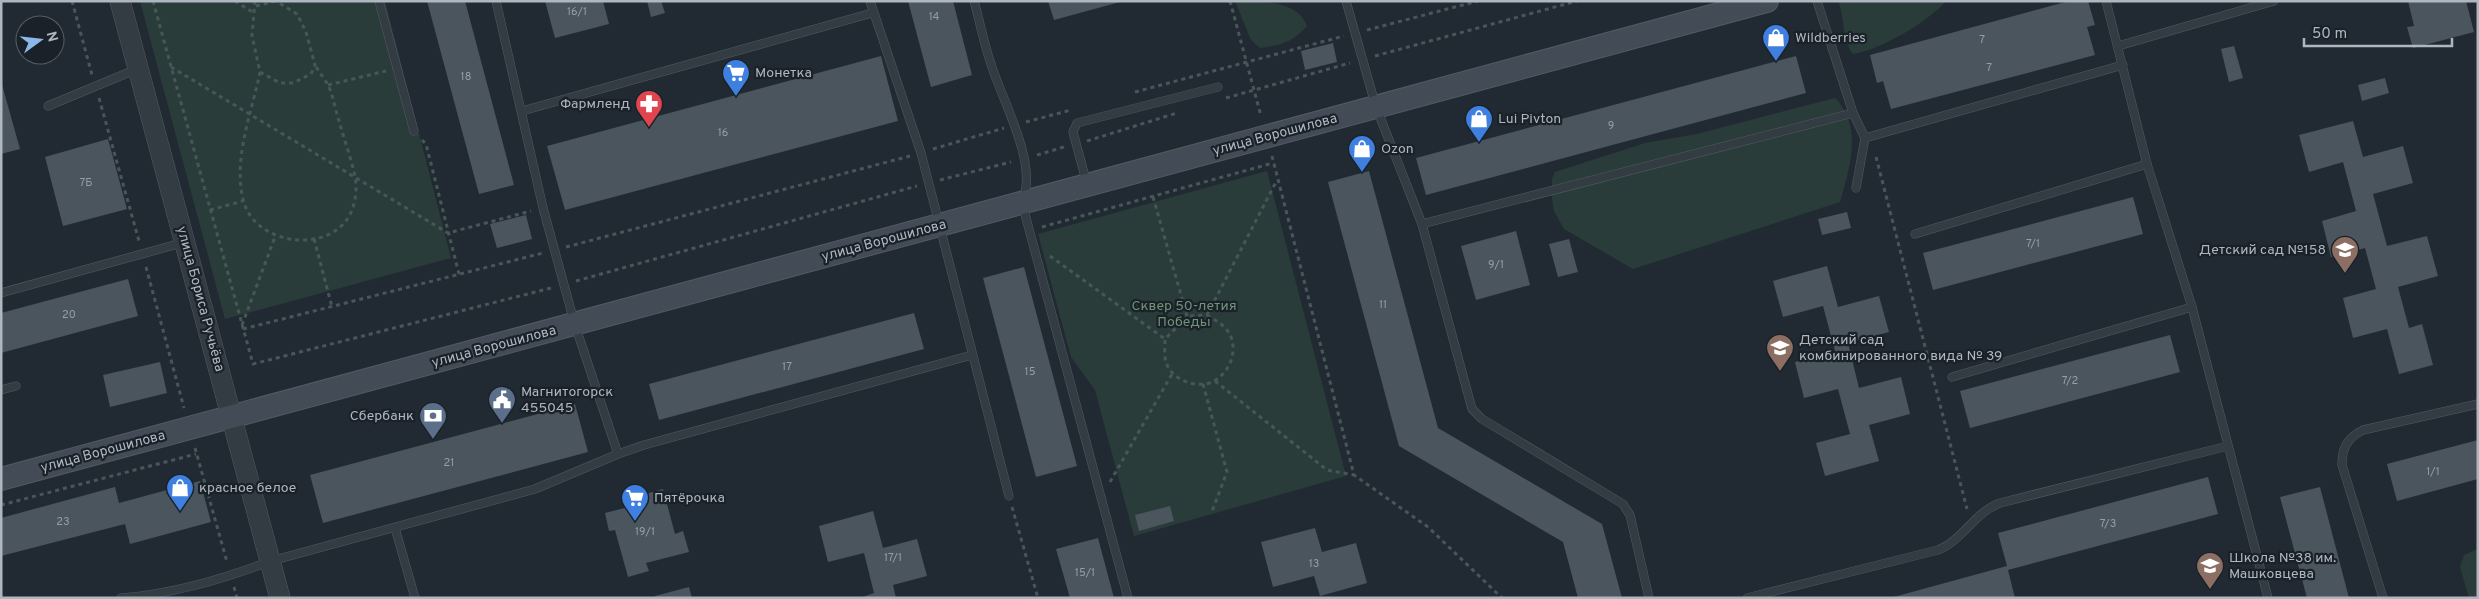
<svg xmlns="http://www.w3.org/2000/svg" width="2479" height="599" viewBox="0 0 2479 599" font-family="Overpass,sans-serif">
<rect width="100%" height="100%" fill="#212a32"/>
<g fill="#2a3c3a">
<polygon points="140,1 385,1 451,258 225,319"/>
<path d="M1235,1c25,0 63,-1 72,25 -15,17 -26,19 -47,22l-9,-8z"/>
<path d="M1838,1h108c-18,21 -66,49 -93,53 -12,-15 -7,-35 -15,-53z"/>
<path d="M1835,98c28,28 15,70 5,104l-207,67 -69,-40 -10,-18 -2,-12v-20l3,-7 90,-29 52,-9z"/>
<polygon points="1267,171 1346,476 1134,536 1095,390 1071,357 1038,234"/>
<polygon points="2478,549 2478,598 2469,598 2460,567 2464,555"/>
</g>
<g fill="#4a555e">
<polygon points="427,1 465,1 514,185 479,194"/>
<polygon points="545,1 603,1 609,24 555,38"/>
<polygon points="647,1 661,1 665,13 651,17"/>
<polygon points="908,1 953,1 972,75 931,87"/>
<polygon points="1048,1 1120,1 1120,2 1054,20"/>
<polygon points="2069,1 2088,1 2095,25 2087,27 2095,55 1891,109 1883,81 1877,83 1870,55"/>
<polygon points="2408,1 2466,1 2474,32 2413,48 2407,27 2414,26"/>
<polygon points="1333,43 1337,62 1305,70 1301,51"/>
<polygon points="2234,46 2243,78 2229,82 2221,49"/>
<polygon points="881,56 898,121 565,210 547,146"/>
<polygon points="1796,56 1806,93 1426,195 1416,158"/>
<polygon points="2385,78 2389,93 2362,101 2358,85"/>
<polygon points="1,81 20,149 1,154"/>
<polygon points="2353,121 2363,157 2403,146 2413,183 2373,194 2387,246 2427,236 2438,276 2398,287 2409,328 2422,324 2433,365 2399,374 2387,329 2353,338 2343,298 2376,289 2365,248 2331,257 2322,221 2356,211 2343,162 2309,172 2299,135"/>
<polygon points="108,139 127,209 63,226 45,157"/>
<polygon points="1369,171 1438,428 1602,524 1622,598 1578,598 1563,542 1399,446 1328,182"/>
<polygon points="2133,197 2143,234 1933,290 1923,253"/>
<polygon points="1847,212 1851,228 1822,235 1818,219"/>
<polygon points="526,215 532,239 497,248 490,224"/>
<polygon points="1516,231 1530,285 1476,300 1461,246"/>
<polygon points="1569,239 1578,272 1558,277 1549,244"/>
<polygon points="1827,266 1838,307 1879,296 1889,332 1848,343 1859,388 1901,377 1910,414 1869,425 1879,461 1825,476 1816,443 1850,434 1838,389 1804,398 1795,362 1835,351 1823,306 1783,317 1773,281"/>
<polygon points="1024,267 1077,466 1036,477 983,278"/>
<polygon points="128,279 138,316 1,353 1,313"/>
<polygon points="914,313 924,349 659,420 649,384"/>
<polygon points="2170,335 2180,372 1970,428 1960,391"/>
<polygon points="160,362 167,393 110,407 103,375"/>
<polygon points="575,404 588,452 323,523 310,475"/>
<polygon points="2478,440 2478,479 2397,501 2387,464"/>
<polygon points="2208,477 2218,514 2008,570 2015,598 1890,598 2007,566 1998,533"/>
<polygon points="200,481 211,522 130,544 125,524 1,556 1,518 115,487 119,503"/>
<polygon points="2320,487 2349,598 2307,598 2280,497"/>
<polygon points="663,489 675,534 683,531 689,552 646,563 649,571 628,577 615,530 609,531 605,513 644,503 642,495"/>
<polygon points="1170,506 1174,521 1139,531 1135,515"/>
<polygon points="873,511 883,548 917,539 927,576 893,585 896,598 860,598 874,593 864,553 828,562 819,526"/>
<polygon points="1315,528 1322,552 1356,543 1367,583 1320,596 1314,576 1273,587 1261,542"/>
<polygon points="1098,538 1114,598 1070,598 1056,549"/>
<polygon points="689,587 692,598 656,598 655,596"/>
</g>
<g fill="none" stroke-linecap="round" stroke-linejoin="round">
<defs>
<g id="service">
<polyline points="379,1 414,131"/>
<polyline points="496,1 543,208 575,325 618,454"/>
<polyline points="870,1 921,153 1009,496"/>
<path d="M974,1c6,21 10,43 17,63 12,39 48,100 31,139l106,395"/>
<polyline points="1346,1 1376,107 1422,224 1472,409 1482,419 1623,504 1630,515 1649,598"/>
<polyline points="2106,1 2147,164 2192,307 2268,598"/>
<polyline points="2118,46 2274,1"/>
<polyline points="48,106 137,69"/>
<polyline points="522,111 872,13"/>
<polyline points="1853,113 1865,138 1856,188"/>
<polyline points="1865,138 2123,65"/>
<polyline points="1087,184 1073,132 1077,123 1218,87"/>
<polyline points="1422,224 1853,113 1817,1"/>
<polyline points="1915,234 2147,164"/>
<polyline points="1,293 185,242"/>
<polyline points="1952,377 2192,307"/>
<polyline points="1,390 16,386"/>
<polyline points="395,528 415,598"/>
<path d="M121,598c52,-4 101,-19 150,-37l264,-72 83,-35 26,-9 328,-90"/>
<path d="M1747,598l191,-48c24,-9 37,-38 62,-47l228,-57"/>
<path d="M2383,598l-41,-133c0,-17 5,-27 21,-35l115,-26"/>
</g>
<polyline id="tertiary" points="120,1 280,598"/>
<polyline id="secondary" points="1,479 1767,1"/>
</defs>
<use href="#service" stroke="#525a61" stroke-width="9"/>
<use href="#tertiary" stroke="#525a61" stroke-width="21"/>
<use href="#secondary" stroke="#525a61" stroke-width="24"/>
<g stroke="#475758" stroke-width="3" stroke-dasharray="4 4" stroke-linecap="butt">
<polyline points="72,1 92,75"/>
<polyline points="153,1 253,364 551,288"/>
<polyline points="235,1 254,13"/>
<polyline points="255,1 252,36 260,72 280,83 293,83 311,74 315,65 306,32 297,14 276,1"/>
<polyline points="1230,1 1261,116"/>
<polyline points="256,6 276,1"/>
<polyline points="1367,30 1478,1"/>
<polyline points="1375,56 1577,1"/>
<polyline points="171,67 448,233 531,211"/>
<path d="M260,72c-8,40 -27,86 -17,127 11,49 92,56 109,11 4,-10 5,-24 3,-34 -4,-18 -11,-37 -16,-55 -4,-12 -6,-26 -11,-36 -4,-7 -9,-13 -13,-20"/>
<polyline points="328,85 386,71"/>
<polyline points="1135,92 1344,36"/>
<polyline points="99,98 139,241"/>
<polyline points="1226,98 1350,63"/>
<polyline points="1026,122 1071,110"/>
<polyline points="422,140 426,144 459,274"/>
<polyline points="1087,141 1177,113"/>
<polyline points="933,149 1004,128"/>
<polyline points="1037,155 1064,147"/>
<polyline points="1272,156 1354,475 1428,527 1502,598"/>
<polyline points="1876,157 1967,509"/>
<polyline points="940,180 1011,162"/>
<polyline points="1153,197 1187,316"/>
<polyline points="210,210 243,201"/>
<polyline points="1042,227 1273,163"/>
<polyline points="314,239 332,307"/>
<polyline points="566,247 910,156"/>
<polyline points="1050,256 1165,339"/>
<polyline points="146,267 184,408"/>
<polyline points="576,281 917,186"/>
<path d="M1207,315c5,4 12,6 16,11 18,15 10,45 -9,55 -16,9 -43,-1 -48,-19 -2,-6 -1,-16 -1,-23l23,-23z"/>
<polyline points="1207,315 1277,180"/>
<polyline points="242,325 275,237"/>
<polyline points="243,329 543,253"/>
<polyline points="1215,381 1327,470 1354,475"/>
<polyline points="1203,384 1227,472 1211,514"/>
<polyline points="195,448 227,562"/>
<polyline points="1110,482 1172,374"/>
<polyline points="1,505 196,454"/>
<polyline points="1012,507 1038,598"/>
<polyline points="234,587 237,598"/>
</g>
<use href="#service" stroke="#343c43" stroke-width="8"/>
<use href="#tertiary" stroke="#343c43" stroke-width="20"/>
<use href="#secondary" stroke="#434c56" stroke-width="22"/>
</g>
<defs>
<symbol id="shop-pin" viewBox="-11 -11 22 30"><path d="M0 17L-7.5 6A9.5 9.5 0 1 1 7.5 6Z" fill="#3f7fe0" stroke="#1a2128"/><path d="M-5-2.5h2.3a2.7 3.5 0 0 1 5.4 0H5L5.5 6h-11ZM-1.5-2.5h3a1.5 2.3 0 0 0-3 0Z" fill="#fff"/></symbol>
<symbol id="supermarket-pin" viewBox="-11 -11 22 30"><path d="M0 17L-7.5 6A9.5 9.5 0 1 1 7.5 6Z" fill="#3f7fe0" stroke="#1a2128"/><path d="M-6-5.5h2.5l.6 2H6L4.5 2H-2.5L-4.4-4H-6ZM-1.5 3.2a1.3 1.3 0 1 0 .1 0ZM3 3.2a1.3 1.3 0 1 0 .1 0Z" fill="#fff"/></symbol>
<symbol id="pharmacy-pin" viewBox="-11 -11 22 30"><path d="M0 17L-7.5 6A9.5 9.5 0 1 1 7.5 6Z" fill="#e0444e" stroke="#1a2128"/><path d="M-2-6h4v4h4v4h-4v4h-4v-4h-4v-4h4Z" fill="#fff"/></symbol>
<symbol id="school-pin" viewBox="-11 -11 22 30"><path d="M0 17L-7.5 6A9.5 9.5 0 1 1 7.5 6Z" fill="#8d6e63" stroke="#1a2128"/><path d="M0-5L7-2L0 1L-7-2ZM-4 1L0 2.5L4 1V4Q0 6-4 4Z" fill="#fff"/></symbol>
<symbol id="civic-pin" viewBox="-11 -11 22 30"><path d="M0 17L-7.5 6A9.5 9.5 0 1 1 7.5 6Z" fill="#5c6f8a" stroke="#1a2128"/><path d="M-.6-6.5H3V-4.5H.6V-3L4-1V1h2V6H-6V1h2V-1L-.6-3ZM-1.2 2.5V6h2.4V2.5Z" fill="#fff"/></symbol>
<symbol id="bank-pin" viewBox="-11 -11 22 30"><path d="M0 17L-7.5 6A9.5 9.5 0 1 1 7.5 6Z" fill="#5c6f8a" stroke="#1a2128"/><path d="M-6-4H6V4H-6ZM0-2.3a2.3 2.3 0 1 0 0 4.6a2.3 2.3 0 1 0 0-4.6Z" fill="#fff"/></symbol>
</defs>
<g fill-rule="evenodd">
<use href="#shop-pin" x="1760" y="22" width="32" height="43"/>
<use href="#supermarket-pin" x="720" y="57" width="32" height="43"/>
<use href="#pharmacy-pin" x="633" y="88" width="32" height="43"/>
<use href="#shop-pin" x="1463" y="103" width="32" height="43"/>
<use href="#shop-pin" x="1346" y="133" width="32" height="43"/>
<use href="#school-pin" x="2329" y="234" width="32" height="43"/>
<use href="#school-pin" x="1764" y="332" width="32" height="43"/>
<use href="#civic-pin" x="486" y="384" width="32" height="43"/>
<use href="#bank-pin" x="417" y="400" width="32" height="43"/>
<use href="#shop-pin" x="164" y="472" width="32" height="43"/>
<use href="#supermarket-pin" x="619" y="482" width="32" height="43"/>
<use href="#school-pin" x="2194" y="550" width="32" height="43"/>
</g>
<g text-anchor="middle" dominant-baseline="central" stroke-width="4.5" stroke-linejoin="round" paint-order="stroke">
<g font-size="11" fill="#959ea8">
<text x="577" y="12">16/1</text>
<text x="934" y="17">14</text>
<text x="1982" y="40">7</text>
<text x="1989" y="68">7</text>
<text x="466" y="77">18</text>
<text x="1611" y="126">9</text>
<text x="723" y="133">16</text>
<text x="86" y="183">7Б</text>
<text x="2033" y="244">7/1</text>
<text x="1496" y="265">9/1</text>
<text x="1383" y="305">11</text>
<text x="69" y="315">20</text>
<text x="787" y="367">17</text>
<text x="1030" y="372">15</text>
<text x="2070" y="381">7/2</text>
<text x="449" y="463">21</text>
<text x="2433" y="472">1/1</text>
<text x="63" y="522">23</text>
<text x="2108" y="524">7/3</text>
<text x="645" y="532">19/1</text>
<text x="893" y="558">17/1</text>
<text x="1314" y="564">13</text>
<text x="1085" y="573">15/1</text>
</g>
<g font-size="14" fill="#aeb7c0" stroke="#1a2128" text-anchor="start">
<text x="1795" y="38">Wildberries</text>
<text x="755" y="73">Монетка</text>
<text x="630" y="104" text-anchor="end">Фармленд</text>
<text x="1498" y="119">Lui Pivton</text>
<text x="1381" y="149">Ozon</text>
<text x="2326" y="250" text-anchor="end">Детский сад №158</text>
<text x="1799" y="340">Детский сад<tspan x="1799" dy="16">комбинированного вида № 39</tspan></text>
<text x="521" y="392">Магнитогорск<tspan x="521" dy="16">455045</tspan></text>
<text x="414" y="416" text-anchor="end">Сбербанк</text>
<text x="199" y="488">красное белое</text>
<text x="654" y="498">Пятёрочка</text>
<text x="2229" y="558">Школа №38 им.<tspan x="2229" dy="16">Машковцева</tspan></text>
</g>
<g font-size="14" fill="#aeb7c0" stroke="#1a2128">
<text transform="translate(1275 135) rotate(-15)">улица Ворошилова</text>
<text transform="translate(884 241) rotate(-15)">улица Ворошилова</text>
<text transform="translate(200 299) rotate(75)">улица Бориса Ручьёва</text>
<text transform="translate(494 347) rotate(-15)">улица Ворошилова</text>
<text transform="translate(103 452) rotate(-15)">улица Ворошилова</text>
</g>
<g font-size="14" fill="#719376" stroke="#1a2128">
<text x="1184" y="306">Сквер 50-летия<tspan x="1184" dy="16">Победы</tspan></text>
</g>
</g>
<rect width="2479" height="599" fill="none" stroke="#aeb7c0" stroke-width="5"/>
<g transform="translate(40 40) rotate(75)"><circle r="24" fill="#1a2128" stroke="#555d65"/>
<path d="M0-4L9 19L0 12L-9 19Z" fill="#8bb7e9"/>
<text y="-8" font-size="14" font-weight="bold" text-anchor="middle" fill="#aeb7c0">N</text>
</g>
<path d="M2304 38v8h148v-8" fill="none" stroke="#aeb7c0" stroke-width="2.5"/>
<text x="2312" y="38" font-size="15" fill="#aeb7c0" stroke="#1a2128" stroke-width="4" paint-order="stroke">50 m</text>
</svg>
